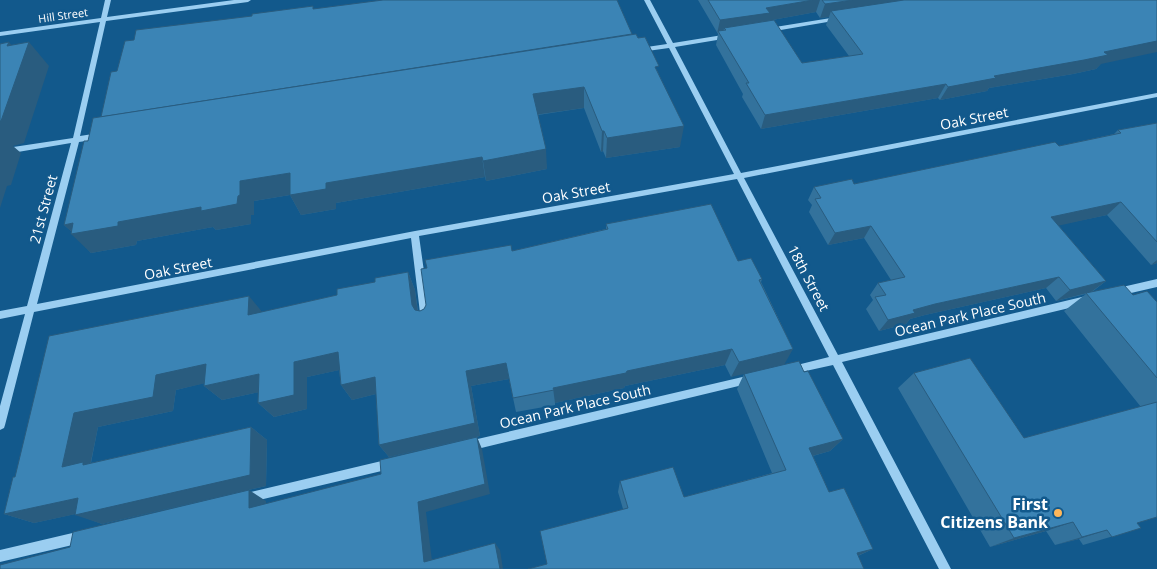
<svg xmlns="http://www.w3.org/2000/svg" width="1157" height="569" viewBox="0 0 1157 569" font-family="'Open Sans',sans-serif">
<rect width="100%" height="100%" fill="#12598c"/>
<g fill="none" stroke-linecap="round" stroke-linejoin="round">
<g fill="#9bcef1" fill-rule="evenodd">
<polygon points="105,0 111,0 107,17 234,0 251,0 248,2 106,21 80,136 99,133 103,136 99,139 79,142 37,304 415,231 734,174 669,48 640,52 637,50 640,48 667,44 644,0 650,0 673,43 729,34 732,36 729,38 675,47 741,173 1157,93 1157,97 744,178 838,355 1086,296 1089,297 1090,300 1089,303 1086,304 842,362 951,569 939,569 833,365 792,374 789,373 787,370 789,367 829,357 737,179 419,236 431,321 429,324 426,325 423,324 421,321 411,238 34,312 5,425 4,428 0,430 0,406 25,314 0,319 0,311 27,306 71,143 0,155 0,149 73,138 100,22 0,36 0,32 101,18"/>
<polygon points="837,17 839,18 839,20 769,32 766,30 769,28"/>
<polygon points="1157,279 1157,287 1118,296 1115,295 1114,292 1115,289 1118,288"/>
<polygon points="751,375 754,376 756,379 754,382 751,383 469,451 465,450 464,446 465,442 469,441"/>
<polygon points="390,459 394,460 395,464 394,468 390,469 247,503 243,502 242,498 243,494 247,493"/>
<polygon points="81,531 85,533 87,537 85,541 81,543 0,562 0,550"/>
</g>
</g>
<g fill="#33729c" fill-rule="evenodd">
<path d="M698,0h459l-61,69 -23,5 -84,14 -2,3 -47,9 -2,-2 -177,31 -19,-32 1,-3 -27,-49 2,-11zM816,12l4,6 9,-1 -3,8 23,31 -47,7 -35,-42z"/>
<polygon points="314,9 632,34 658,72 680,147 606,158 603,151 601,152 584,108 538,115 547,169 486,181 485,177 336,203 336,209 301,215 290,195 254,201 254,215 251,215 251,224 216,230 213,227 137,241 136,245 91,253 71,231 64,225 88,141 102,117 117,71"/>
<polygon points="1157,123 1157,263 1151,265 1107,215 1058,225 1106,281 1092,292 1133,295 1157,302 1157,517 1137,523 1141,528 1083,545 1079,539 1055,545 1046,531 990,547 898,388 914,373 1024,438 1141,407 1064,311 1086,294 1056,301 1046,288 925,315 910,319 906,324 879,331 866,309 873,300 870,295 878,283 891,280 864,238 828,245 809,212 812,205 808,200 814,187 854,184 1059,146 1114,134 1118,130"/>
<polygon points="606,224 738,261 762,279 761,282 793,349 731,377 725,365 625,386 624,388 555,403 555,405 516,412 509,379 471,386 480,436 389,457 379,445 376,394 352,400 341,385 339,370 307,377 307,409 274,417 258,403 259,392 222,400 204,386 204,383 176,390 173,411 98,427 91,463 251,427 267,440 266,486 102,524 75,514 34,523 4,514 15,477 262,312 337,295 375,282 408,272 415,290 418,311 420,311 424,309 512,251 606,229"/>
<polygon points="804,372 843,439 830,451 813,456 829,492 873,549 858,556 547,564 623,509 618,492 620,481 684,497 772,473 737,389 744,374"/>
</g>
<g fill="#295c7f">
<polygon points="813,0 820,0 816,12 767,21 766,27 726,30 724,28 723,33 718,31 717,34 720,20 766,8"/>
<polygon points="853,0 935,0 831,11 829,17 820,18 825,4"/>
<polygon points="1157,41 1157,52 1101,64 1096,69 1073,74 989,88 987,91 940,100 948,87 994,76 1104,52"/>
<polygon points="9,42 23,59 29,42 49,66 24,143 13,146 21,153 11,185 7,186 0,208 0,121 7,46"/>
<polygon points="946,84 938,98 761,129 765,115"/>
<polygon points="584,87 584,108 534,115 533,94"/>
<polygon points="684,126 680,147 606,158 607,138"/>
<polygon points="602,131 604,131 603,151 601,152"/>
<polygon points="546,149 547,169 486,181 483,161"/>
<polygon points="482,157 485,177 336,203 336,209 301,215 290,195 326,183"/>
<polygon points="290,173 302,193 254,201 254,215 251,215 251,224 216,230 213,227 137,241 136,245 91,253 71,234 74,234 64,225 73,223 118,222 238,196 240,181"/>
<polygon points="1121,202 1107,215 1039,230 1051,217"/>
<polygon points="871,226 864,238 828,245 835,233"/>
<polygon points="1157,260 1157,263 1151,265"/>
<polygon points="408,272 415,290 419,322 412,305"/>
<polygon points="1059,277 1046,288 925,315 910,319 906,324 879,331 888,320 913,310 935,304"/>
<polygon points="1106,281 1091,292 1056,301 1070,290"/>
<polygon points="249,296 263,313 248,315"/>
<polygon points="732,349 725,365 625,386 624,388 555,403 553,388 627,371"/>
<polygon points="793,349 784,365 731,377 739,362"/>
<polygon points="338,352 349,368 307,377 307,409 274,417 258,403 294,362"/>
<polygon points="506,363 509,379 471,386 480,436 389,457 379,445 466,371"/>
<polygon points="206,364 223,379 176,390 173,411 98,427 90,466 62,467 74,413 156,375"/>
<polygon points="259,374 274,389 222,400 204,386"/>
<polygon points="375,377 384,392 352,400 341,385"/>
<polygon points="251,427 267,440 266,486 102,524 75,515"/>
<polygon points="477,437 482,449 490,494 426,512 433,569 424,562 418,502"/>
<polygon points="843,439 830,451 798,460 809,448"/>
<polygon points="249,490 266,501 266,518 249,508"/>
<polygon points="78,498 104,508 34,523 4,514"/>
<polygon points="1073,522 1046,531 990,547 1014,538"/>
<polygon points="1107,530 1079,539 1055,545 1082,537"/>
<polygon points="495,543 500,550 503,569 500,569"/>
<polygon points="873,549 857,556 857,553"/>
</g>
<g fill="#3b84b5" stroke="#295c7f">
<polygon points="383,0 617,0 632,34 101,117 111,72 117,71 125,41 134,40 136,30 252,16 252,14 313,6 313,9"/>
<polygon points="708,0 813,0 766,8 770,13 720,20"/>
<polygon points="822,0 853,0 825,4"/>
<polygon points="904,0 1157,0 1157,41 1104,52 1108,55 1084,60 994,76 996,78 948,87 946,84 765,115 746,83 749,83 718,31 726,30 724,28 774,20 802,63 863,54 831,11"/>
<polygon points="636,34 638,38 645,37 659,66 655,67 684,126 607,138 604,131 602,131 584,87 533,94 546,149 483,161 482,157 326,183 326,189 290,195 290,173 240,181 240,195 238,196 237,204 201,211 201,207 118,222 118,226 71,234 73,223 64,225 84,141 88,141 93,118"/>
<polygon points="9,42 7,46 29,42 1,121 0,121 0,44"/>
<polygon points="1157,123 1157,242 1121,202 1051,217 1106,281 1070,290 1059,277 935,304 913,310 915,313 888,320 875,297 886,295 878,283 905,277 871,226 835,233 815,199 821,198 814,187 852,179 854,184 1055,142 1059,146 1121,133 1118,130"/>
<polygon points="711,204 738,261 751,258 762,279 759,280 793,349 739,362 732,349 627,371 626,373 553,388 554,390 513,398 506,363 466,371 475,423 379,445 375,377 341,385 338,352 294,362 294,395 258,403 259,374 204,386 206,364 156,375 153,397 74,413 62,467 83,462 83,465 251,427 250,475 75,515 78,498 4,514 13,477 15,477 49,336 249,296 248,315 337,295 337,289 375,282 375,278 408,272 412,305 415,310 420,311 424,309 426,305 421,269 427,268 425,260 511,245 512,251 608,229 606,224"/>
<polygon points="1124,285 1133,295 1147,291 1157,302 1157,378 1086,293"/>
<polygon points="970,358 1024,438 1157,402 1157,517 1137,523 1141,528 1112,537 1107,530 1082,537 1073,522 1014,538 914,373"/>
<polygon points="799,361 804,372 808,371 843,439 809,448 829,492 844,488 873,549 857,553 864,569 528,569 547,564 540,531 628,508 620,481 673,467 684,497 786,470 744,374"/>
<polygon points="477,437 485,484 418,502 424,562 495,543 500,569 0,569 0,565 70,547 73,532 249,490 249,508 381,474 380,460"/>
</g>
<circle fill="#ffb75a" stroke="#12598c" stroke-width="2" cx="1058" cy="513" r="5"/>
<g text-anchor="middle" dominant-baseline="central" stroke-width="5" stroke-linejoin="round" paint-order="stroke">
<g font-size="11" fill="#fff" stroke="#12598c">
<text transform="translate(63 15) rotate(-8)">Hill Street</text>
</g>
<g font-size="14" fill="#fff" stroke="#12598c">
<text transform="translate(974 118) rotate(-11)">Oak Street</text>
<text transform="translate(576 192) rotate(-10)">Oak Street</text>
<text transform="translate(43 209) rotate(-75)">21st Street</text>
<text transform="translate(178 268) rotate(-11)">Oak Street</text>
<text transform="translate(809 278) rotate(62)">18th Street</text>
<text transform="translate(970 314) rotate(-13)">Ocean Park Place South</text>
<text transform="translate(575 406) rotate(-13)">Ocean Park Place South</text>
</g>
<g font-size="16" font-weight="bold" fill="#fff" stroke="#12598c" text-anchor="end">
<text x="1048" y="504">First<tspan x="1048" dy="18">Citizens Bank</tspan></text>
</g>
</g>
</svg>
